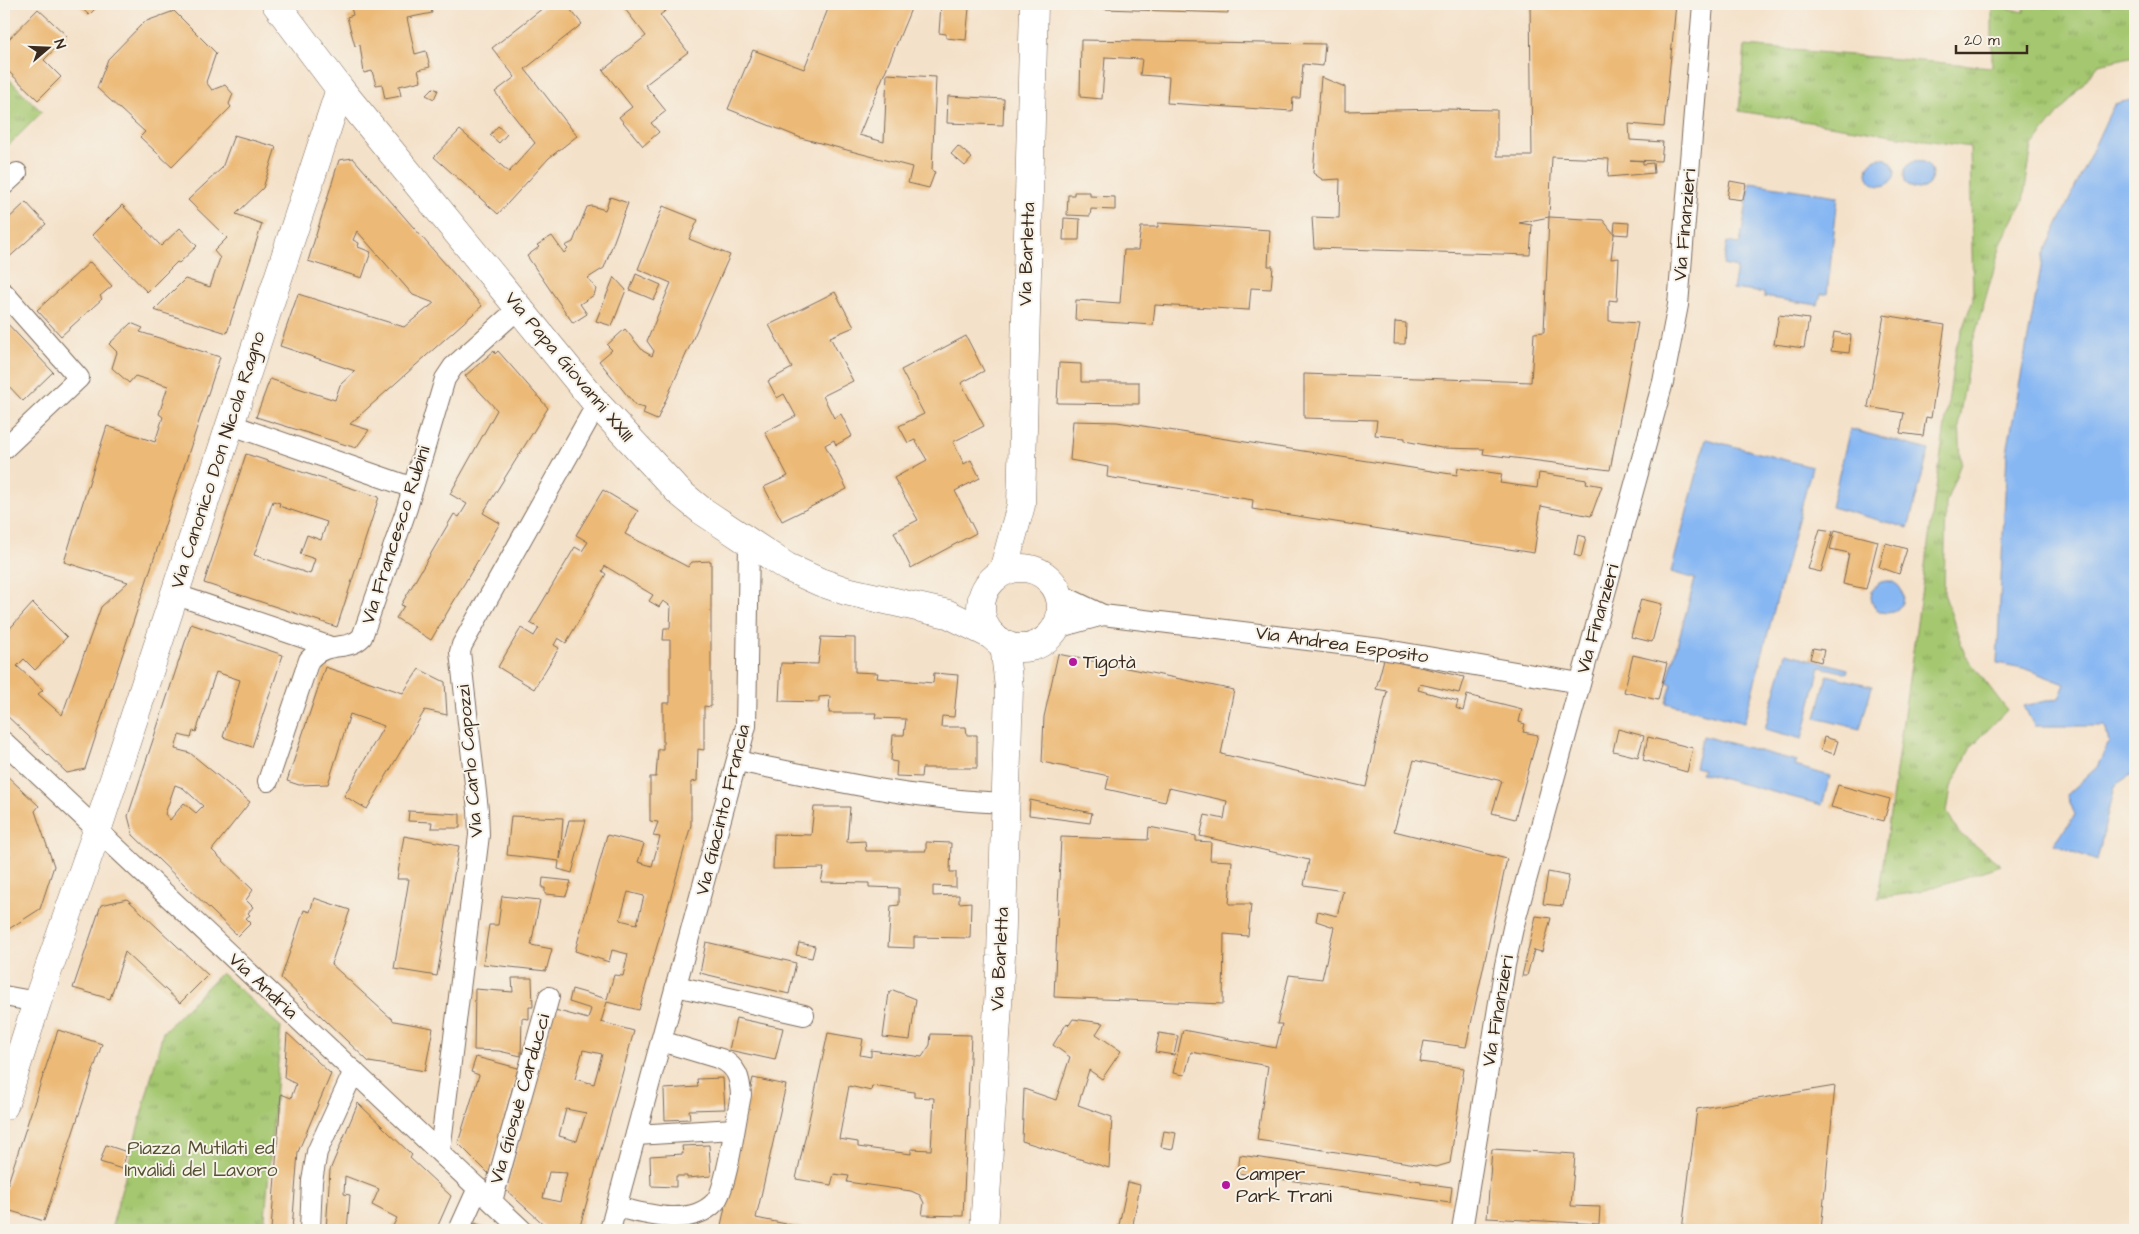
<svg xmlns="http://www.w3.org/2000/svg" width="2139" height="1234" viewBox="0 0 2139 1234" font-family="'Architects Daughter',sans-serif">
<defs>
<pattern id="grass-tufts" width="24" height="20" patternUnits="userSpaceOnUse" patternTransform="scale(1.25)"><rect width="24" height="20" fill="#a4c770"/><path d="M3 7l-1-3M5 7V3M7 7l1-3M15 17l-1-3M17 17v-4M19 17l1-3" fill="none" stroke="#87a25b"/></pattern>
</defs>
<rect width="100%" height="100%" fill="#f7f3e8"/>
<filter id="ink" filterUnits="userSpaceOnUse"><feTurbulence type="fractalNoise" baseFrequency=".02" numOctaves="2"/><feDisplacementMap in="SourceGraphic" scale="10" xChannelSelector="R" yChannelSelector="G"/><feConvolveMatrix kernelMatrix="1 2 1 2 8 2 1 2 1" color-interpolation-filters="sRGB"/></filter>
<filter id="wash" filterUnits="userSpaceOnUse"><feTurbulence type="fractalNoise" baseFrequency=".0096" numOctaves="4" result="noise"/><feDisplacementMap in="SourceGraphic" scale="20" xChannelSelector="R" yChannelSelector="G"/><feGaussianBlur stdDeviation="1.12" result="paint"/><feColorMatrix in="noise" values="0 0 0 0 0 0 0 0 0 0 0 0 0 0 0 0 0 1.4 0 .05"/><feComposite in="paint" operator="in"/></filter>
<g filter="url(#wash)">
<rect width="100%" height="100%" fill="#f4e1c9"/>
<g fill="url(#grass-tufts)" stroke="#707847">
<polygon points="1992,4 2024,12 2025,4 2135,4 2135,56 2099,64 2032,146 2023,201 2002,241 1970,352 1959,420 1961,463 1946,502 1944,593 1965,655 2007,710 1971,747 1951,787 1947,812 1959,833 2001,865 1919,892 1878,898 1956,347 1973,299 1970,147 1739,111 1745,46 1992,67"/>
<polygon points="4,74 42,112 4,150"/>
<polygon points="221,973 281,1027 264,1230 111,1230 163,1032"/>
</g>
<g fill="#87b7f3" stroke="#617088">
<polygon points="2135,99 2135,772 2114,786 2097,861 2054,844 2075,815 2067,795 2097,767 2109,742 2105,726 2034,726 2024,706 2059,698 2065,684 2023,668 1997,663 2007,452 2043,256 2114,104"/>
<circle cx="1881" cy="172" r="14"/>
<circle cx="1918" cy="175" r="14"/>
<polygon points="1750,183 1838,196 1827,294 1821,294 1818,305 1764,297 1764,293 1733,289 1737,268 1723,265 1727,242 1740,244"/>
<polygon points="1850,429 1929,450 1908,528 1831,507"/>
<polygon points="1706,439 1812,467 1744,723 1666,703 1672,684 1667,682 1695,579 1671,572"/>
<circle cx="1887" cy="597" r="16"/>
<polygon points="1786,653 1848,669 1847,673 1820,667 1802,739 1765,729"/>
<polygon points="1827,675 1872,686 1860,729 1816,718"/>
<polygon points="1703,736 1797,761 1795,766 1830,776 1822,805 1701,773 1703,769 1695,767"/>
</g>
<g id="blocks">
<g fill="#ecb976" fill-rule="evenodd">
<polygon points="77,4 100,4 89,15"/>
<polygon points="350,4 430,4 432,13 407,18 415,54 426,51 430,67 418,70 421,81 399,86 401,96 385,99 382,84 376,85 372,71 364,73 360,45 355,46 347,17 353,15"/>
<polygon points="548,4 566,4 582,24 525,69 577,136 549,158 498,214 434,157 460,130 509,172 535,143 495,92 515,77 492,48"/>
<polygon points="621,4 671,4 672,6 660,15 688,52 645,85 666,111 651,123 659,132 643,146 619,117 632,107 603,70 646,36"/>
<polygon points="830,4 913,4 859,135 884,142 887,74 936,77 932,171 935,172 929,188 908,183 912,167 801,138 728,109 753,50 804,69"/>
<polygon points="1104,4 1228,4 1228,13 1104,9"/>
<polygon points="1530,4 1676,4 1664,127 1629,124 1630,140 1663,142 1661,161 1630,160 1643,161 1643,164 1653,163 1654,173 1608,177 1609,159 1552,157 1549,217 1519,223 1532,225 1530,255 1314,248 1312,217 1339,218 1340,179 1323,180 1313,173 1321,77 1345,87 1345,111 1444,109 1497,110 1497,156 1532,156"/>
<polygon points="941,5 969,8 966,40 946,38 946,34 939,33"/>
<polygon points="38,9 67,36 44,60 61,77 38,100 4,67 4,44"/>
<polygon points="174,11 216,53 206,82 212,90 225,85 233,94 229,104 231,107 172,167 140,137 145,132 97,88 108,59 144,22"/>
<polygon points="1081,40 1325,44 1323,66 1303,64 1300,98 1293,98 1292,111 1167,103 1169,77 1140,75 1142,59 1105,57 1102,99 1080,97"/>
<polygon points="433,88 438,90 434,99 426,95"/>
<polygon points="948,96 1004,99 1003,125 947,123"/>
<polygon points="498,126 507,134 499,143 490,135"/>
<polygon points="234,135 276,147 263,188 236,214 262,224 227,333 154,310 185,279 210,287 220,258 214,251 227,238 188,200 222,168"/>
<polygon points="958,146 972,158 965,166 951,154"/>
<polygon points="353,158 482,306 350,424 369,430 356,448 256,417 270,379 335,400 340,385 355,371 280,346 298,294 404,327 434,303 413,295 357,231 353,240 359,243 358,247 371,252 362,278 308,261 339,160"/>
<polygon points="1730,181 1746,184 1743,200 1727,198"/>
<polygon points="1074,192 1090,192 1090,196 1115,197 1115,210 1091,209 1090,216 1067,215 1068,195 1074,195"/>
<polygon points="610,197 628,203 604,268 588,278 596,289 594,295 580,304 587,314 573,323 527,256 539,247 537,245 552,236 564,253 568,249 565,246 573,242 587,207 592,206 605,210"/>
<polygon points="26,202 46,224 4,262 4,223"/>
<polygon points="122,205 161,246 180,228 197,246 179,263 177,262 147,292 92,235"/>
<polygon points="663,206 698,220 689,239 730,255 657,420 643,414 645,408 636,406 599,361 612,350 607,345 625,329 643,351 652,356 654,351 647,341 671,283 638,269"/>
<polygon points="1549,217 1603,220 1614,234 1615,222 1629,223 1628,235 1614,234 1611,259 1619,258 1617,301 1609,300 1609,321 1638,323 1610,470 1483,454 1484,449 1441,448 1405,441 1405,438 1375,435 1377,420 1304,418 1304,374 1531,382 1534,333 1544,332"/>
<polygon points="1064,218 1080,219 1079,240 1063,240"/>
<polygon points="1158,223 1270,230 1268,266 1273,266 1271,289 1251,288 1249,310 1155,305 1153,325 1075,320 1076,300 1120,303 1124,250 1138,250 1141,227 1158,227"/>
<polygon points="90,262 112,286 100,296 102,299 61,336 37,310"/>
<polygon points="636,274 661,285 654,300 630,290"/>
<polygon points="614,277 626,290 612,326 596,321"/>
<polygon points="835,292 854,327 830,337 853,381 823,396 834,418 841,414 852,436 836,445 834,440 825,445 847,489 782,521 764,487 788,476 765,432 796,416 784,394 777,398 768,381 792,368 769,325"/>
<polygon points="1779,315 1809,319 1804,348 1774,344"/>
<polygon points="1884,315 1945,325 1931,418 1926,417 1923,436 1900,433 1904,413 1868,407"/>
<polygon points="4,320 53,372 23,401 4,381"/>
<polygon points="1395,322 1406,323 1405,344 1394,344"/>
<polygon points="131,323 143,328 140,332 220,357 85,769 67,773 4,713 4,647 7,643 4,640 4,635 33,603 67,637 35,670 24,659 17,666 43,690 38,694 62,715 101,607 128,582 64,562 107,426 155,442 163,417 159,414 168,386 135,376 129,383 112,368 117,352 109,344"/>
<polygon points="1834,332 1851,335 1849,353 1831,351"/>
<polygon points="966,336 984,371 961,383 984,426 953,442 964,464 971,460 980,478 955,491 976,533 911,568 894,532 918,520 894,478 927,460 915,440 908,443 899,426 924,414 901,370"/>
<polygon points="494,351 495,354 498,351 548,408 483,513 500,523 431,640 396,618 404,606 401,605 454,514 459,517 467,504 450,494 497,410 465,376"/>
<polygon points="1059,363 1081,364 1081,382 1139,382 1139,404 1057,403"/>
<polygon points="1073,421 1117,422 1457,475 1458,468 1502,474 1500,483 1537,488 1539,473 1587,480 1586,483 1602,486 1591,516 1541,506 1534,553 1252,509 1253,500 1107,477 1108,467 1070,460"/>
<path d="M246,454l133,43 -42,130 -133,-44zM273,501l7,2 -1,3 48,16 -6,18 -14,-5 -7,19 15,5 -5,15 -56,-19z"/>
<path d="M603,490l35,21 -13,23 63,33 4,-5 19,-1v146l-7,-1v44l-6,-1 -1,32 -6,1v43l-52,185 -32,-8 -6,20 33,9 -55,199h-29l-44,-40 49,-180 33,9 3,-10 -22,-7 3,-13 35,10 7,-24 9,1 5,-22 -16,-4 -3,12 -34,-11 32,-116 37,9 -6,18 14,4 8,-29 -7,-1 5,-14 -8,-1v-44h6l2,-28h5v-46h7v-63h-7l1,-12h6l1,-22 -8,-5 -4,6 -10,-6 4,-6 -48,-29 -3,5 4,3 -40,69 -8,-5 -4,7 5,3 -25,41 -36,-22 23,-39 13,8 5,-8 -9,-5 45,-76 7,4 6,-9 -12,-7zM628,892l16,4 -7,28 -17,-4zM583,1050l19,4 -8,30 -19,-5zM566,1109l20,4 -9,28 -18,-5zM549,1172l18,1 -7,29 -17,-4z"/>
<polygon points="1820,529 1833,531 1821,572 1808,569"/>
<polygon points="1835,530 1878,541 1866,589 1843,584 1849,553 1830,549"/>
<polygon points="1578,535 1586,537 1581,557 1574,555"/>
<polygon points="1886,543 1907,549 1899,574 1879,567"/>
<polygon points="1641,599 1662,604 1652,642 1631,637"/>
<path d="M191,624l92,31 -31,92 -29,-10 17,-57 -24,-8 -20,60 -3,-1 -2,7 -12,-3 -4,14 15,4 60,49 -38,48 41,40 -7,10 7,7 -5,6 2,2 -4,3 5,5 -13,13 -105,-101 -5,-19zM175,785l8,3 20,18 -7,7 -12,-10 -14,17 -5,-6z"/>
<polygon points="821,637 855,638 855,672 878,673 877,678 933,683 934,673 958,675 954,717 942,716 941,727 966,727 967,735 977,735 977,768 922,768 921,777 896,776 897,762 891,761 893,735 904,735 906,719 875,718 876,713 829,713 830,696 819,697 819,702 779,701 781,663 818,664"/>
<polygon points="1813,648 1824,650 1821,662 1810,659"/>
<polygon points="1058,654 1234,690 1221,754 1366,787 1387,691 1376,689 1384,659 1464,677 1459,693 1420,684 1418,690 1458,701 1456,708 1463,711 1467,695 1522,709 1519,722 1525,724 1523,732 1538,735 1515,819 1492,813 1502,781 1414,760 1394,831 1507,859 1466,1047 1424,1041 1420,1062 1464,1068 1450,1163 1436,1167 1257,1140 1268,1066 1191,1052 1185,1075 1173,1073 1183,1030 1276,1048 1282,1024 1277,1024 1289,975 1322,979 1334,927 1316,921 1318,911 1337,916 1343,891 1304,885 1309,860 1200,836 1205,815 1224,819 1227,801 1169,788 1165,802 1106,789 1109,776 1042,762 1044,717"/>
<polygon points="1633,655 1667,663 1658,700 1624,692"/>
<polygon points="325,667 403,693 419,669 445,682 447,715 425,710 367,809 344,796 384,726 350,714 328,784 299,785 287,781"/>
<polygon points="1618,729 1644,736 1638,757 1613,751"/>
<polygon points="1648,737 1693,748 1687,772 1643,760"/>
<polygon points="1824,737 1838,741 1834,754 1821,750"/>
<polygon points="4,773 39,806 35,811 54,866 40,909 4,932 4,879 10,856 8,845 4,841"/>
<polygon points="1838,785 1890,799 1884,821 1831,807"/>
<polygon points="1030,800 1092,813 1090,823 1029,815"/>
<polygon points="814,807 850,807 847,842 865,841 866,851 926,851 926,842 951,843 950,872 956,872 956,887 933,886 933,896 959,895 959,903 971,902 970,938 914,937 914,948 888,947 891,906 899,905 899,888 869,887 869,883 821,882 824,868 773,869 774,834 811,835"/>
<polygon points="409,811 460,814 460,828 431,828 432,822 408,821"/>
<polygon points="511,816 563,818 560,859 569,820 586,820 572,873 558,869 559,861 507,855"/>
<polygon points="1149,827 1196,836 1196,841 1211,842 1210,860 1232,861 1229,904 1251,904 1248,936 1224,934 1223,1004 1054,997 1061,837 1148,840"/>
<polygon points="404,836 459,846 437,976 394,969 409,879 397,879"/>
<polygon points="1548,872 1569,876 1563,906 1543,904"/>
<polygon points="543,878 571,881 566,896 545,894 545,888 542,888"/>
<polygon points="502,896 540,900 531,945 552,949 546,971 483,964 489,925 498,925"/>
<polygon points="314,898 350,910 331,964 394,1021 433,1028 425,1071 369,1062 281,978 304,910 310,912"/>
<polygon points="127,899 208,975 180,1003 125,952 110,999 73,988 101,905"/>
<polygon points="1536,916 1551,918 1542,952 1534,950 1527,976 1522,976"/>
<polygon points="706,942 796,963 789,994 700,973"/>
<polygon points="799,943 815,946 812,958 796,955"/>
<polygon points="512,978 532,978 533,1007 529,1007 529,1019 522,1018 521,1056 499,1051 474,1050 475,989 513,992"/>
<polygon points="893,990 916,999 910,1040 883,1037 889,993"/>
<polygon points="736,1018 783,1028 775,1060 729,1050"/>
<polygon points="1073,1019 1103,1023 1096,1034 1121,1051 1102,1079 1089,1070 1078,1105 1112,1117 1109,1168 1022,1141 1024,1089 1056,1100 1070,1057 1053,1045 1067,1023 1069,1025"/>
<polygon points="58,1030 102,1044 44,1221 4,1209 4,1195"/>
<polygon points="287,1033 331,1074 298,1152 292,1230 271,1230 281,1094 291,1098 296,1084 284,1078"/>
<path d="M828,1033l35,6 -3,16 11,2v-7l51,7 8,-12 1,-11 40,1 -8,181 -41,-1 2,-12 -4,-8 -9,-4 -64,-9 2,-6 -15,-2 -3,11 -35,-6zM849,1086l22,5 1,-5 42,6v5l20,1 -3,52 -20,-1v5l-53,-7v-5l-19,-3z"/>
<polygon points="1159,1033 1178,1036 1174,1055 1155,1052"/>
<polygon points="476,1057 518,1068 489,1174 458,1143 479,1075 471,1072"/>
<polygon points="723,1078 725,1109 689,1110 690,1119 665,1120 664,1089 698,1087 697,1079"/>
<polygon points="753,1078 786,1085 756,1218 816,1230 720,1230"/>
<polygon points="1835,1086 1821,1230 1682,1230 1697,1109"/>
<polygon points="358,1103 412,1155 410,1158 451,1196 436,1230 391,1230 397,1218 372,1205 379,1189 345,1176 344,1194 350,1195 347,1230 326,1230 330,1170"/>
<polygon points="1164,1131 1176,1133 1173,1149 1161,1147"/>
<polygon points="106,1145 127,1152 122,1169 100,1162"/>
<polygon points="709,1145 711,1176 687,1178 687,1176 676,1176 676,1187 651,1186 650,1156 683,1154 682,1146"/>
<polygon points="1492,1149 1575,1154 1571,1206 1600,1207 1599,1224 1487,1218"/>
<polygon points="1240,1155 1421,1181 1421,1183 1452,1187 1450,1203 1238,1173"/>
<polygon points="1128,1182 1140,1185 1132,1230 1118,1230"/>
<polygon points="475,1223 487,1228 486,1230 472,1230"/>
</g>
</g>
</g>
<g filter="url(#ink)">
<use href="#blocks" fill-opacity="0" stroke="#7c6a5a" stroke-width="1"/>
<g fill="none" stroke-linecap="round" stroke-linejoin="round">
<defs>
<g id="street">
<polyline points="4,185 17,173"/>
<polyline points="4,293 79,378 4,449"/>
<polyline points="229,424 413,488"/>
<polyline points="174,594 328,646"/>
<polyline points="1059,594 1103,615 1381,649 1580,683"/>
<polyline points="1056,628 1103,615"/>
<polyline points="4,742 522,1230"/>
<path d="M737,761c89,18 177,39 268,42"/>
<path d="M268,781l41,-121c19,-21 37,-7 53,-23l45,-129 38,-129 8,-12 66,-59"/>
<polyline points="676,986 804,1015"/>
<polyline points="4,996 37,1002"/>
<polyline points="636,1135 734,1129"/>
<polyline points="440,1151 479,835 478,810 460,652 462,645 597,404"/>
<polyline points="492,1201 549,997"/>
<path d="M616,1207c29,7 75,21 99,-5 12,-13 21,-85 26,-107 -1,-17 -4,-28 -20,-36l-60,-18"/>
<polyline points="310,1230 312,1181 317,1152 354,1071"/>
<polyline points="459,1230 478,1188"/>
<polyline points="610,1230 746,726 749,544"/>
<polyline points="1462,1230 1505,965 1513,928 1663,382 1678,305 1703,4"/>
</g>
<g id="secondary">
<polyline points="276,4 340,89 597,404 679,492 701,510 787,567 820,582 846,591 948,614 993,636"/>
<circle cx="1021" cy="608" r="40"/>
<polyline points="1003,571 1021,505 1034,4"/>
<polyline points="4,1106 37,1002 97,831 340,89"/>
<polyline points="984,1230 1001,956 1009,688 1004,644"/>
</g>
</defs>
<use href="#street" stroke="#7c6a5a" stroke-width="22"/>
<use href="#secondary" stroke="#7c6a5a" stroke-width="29"/>
<use href="#street" stroke="#fff" stroke-width="20"/>
<use href="#secondary" stroke="#fff" stroke-width="28"/>
</g>
</g>
<g fill="#b5179e" stroke="#f7f3e8" stroke-width="2">
<circle cx="1073" cy="662" r="5"/>
<circle cx="1226" cy="1185" r="5"/>
</g>
<g text-anchor="middle" dominant-baseline="central" stroke-width="4" stroke-linejoin="round" paint-order="stroke">
<g font-size="19" fill="#3b2a1e" stroke="#f7f3e8">
<text transform="translate(1685 225) rotate(-85)">Via Finanzieri</text>
<text transform="translate(1027 254) rotate(-88)">Via Barletta</text>
<text transform="translate(569 367) rotate(50)">Via Papa Giovanni XXIII</text>
<text transform="translate(218 460) rotate(-72)">Via Canonico Don Nicola Ragno</text>
<text transform="translate(396 535) rotate(-72)">Via Francesco Rubini</text>
<text transform="translate(1598 619) rotate(-74)">Via Finanzieri</text>
<text transform="translate(1342 645) rotate(8)">Via Andrea Esposito</text>
<text transform="translate(470 761) rotate(-95)">Via Carlo Capozzi</text>
<text transform="translate(723 810) rotate(-76)">Via Giacinto Francia</text>
<text transform="translate(1000 959) rotate(-87)">Via Barletta</text>
<text transform="translate(263 986) rotate(43)">Via Andria</text>
<text transform="translate(1498 1011) rotate(-80)">Via Finanzieri</text>
<text transform="translate(520 1099) rotate(-74)">Via Giosuè Carducci</text>
</g>
<g font-size="19" fill="#3b2a1e" stroke="#f7f3e8" text-anchor="start">
<text x="1083" y="662">Tigotà</text>
<text x="1236" y="1174">Camper<tspan x="1236" dy="22">Park Trani</tspan></text>
</g>
<g font-size="19" fill="#555132" stroke="#f7f3e8">
<text x="201" y="1148">Piazza Mutilati ed<tspan x="201" dy="22">Invalidi del Lavoro</tspan></text>
</g>
</g>
<rect width="2139" height="1234" fill="none" stroke="#f7f3e8" stroke-width="20"/>
<g transform="translate(48 48) rotate(71)" stroke="#f7f3e8" stroke-width="4" paint-order="stroke">
<path d="M0-4L9 19L0 12L-9 19Z" fill="#3b2a1e"/>
<text y="-8" font-size="14" font-weight="bold" text-anchor="middle" fill="#3b2a1e">N</text>
</g>
<path d="M1956 45v8h71v-8" fill="none" stroke="#3b2a1e" stroke-width="2.5"/>
<text x="1964" y="45" font-size="15" fill="#3b2a1e" stroke="#f7f3e8" stroke-width="4" paint-order="stroke">20 m</text>
</svg>
